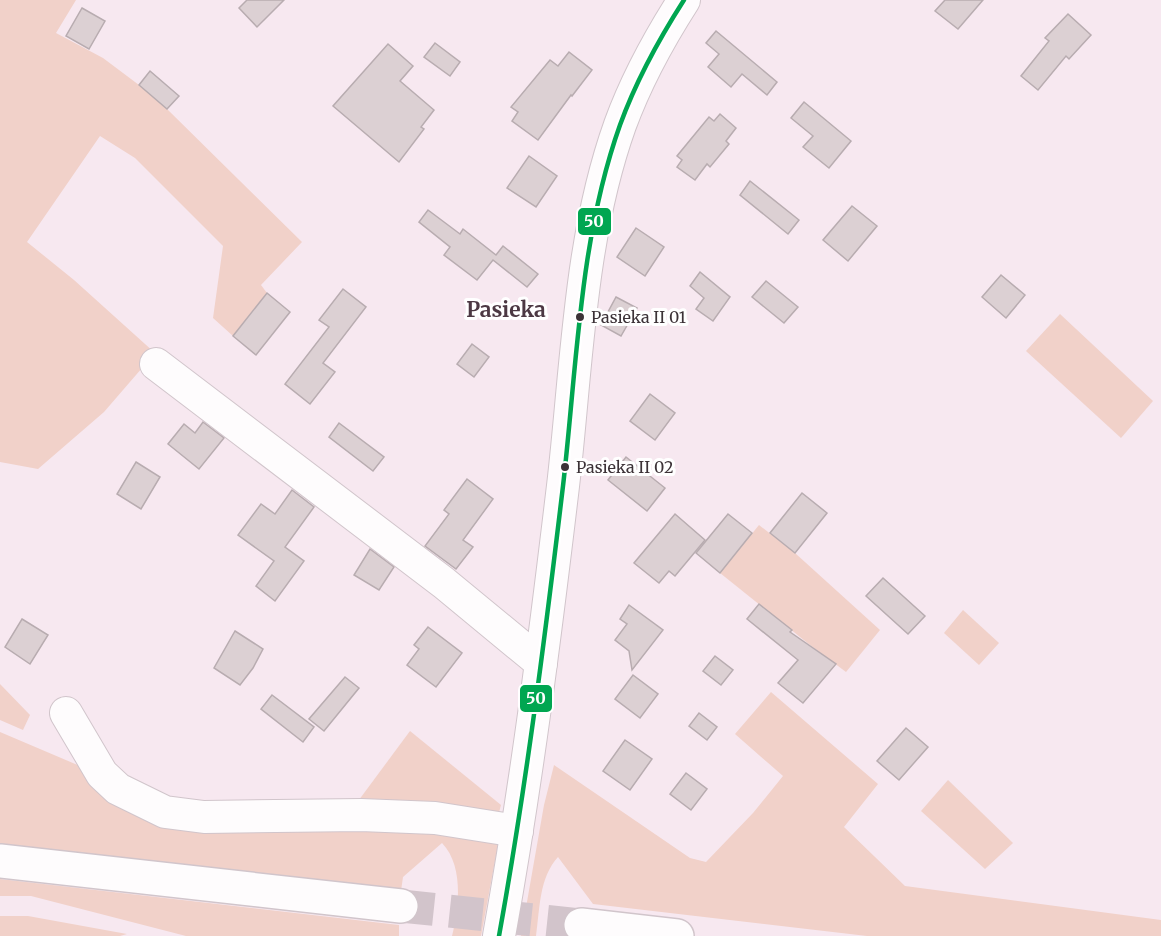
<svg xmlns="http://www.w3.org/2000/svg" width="1161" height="936" viewBox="0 0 1161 936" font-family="Merriweather,serif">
<rect width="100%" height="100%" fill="#f7e8f0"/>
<g fill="#f1d1c9">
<polygon points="0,0 76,0 56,33 103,58 139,85 167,109 302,242 261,285 267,293 233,336 213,318 223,246 135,158 100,136 27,242 74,280 155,353 104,412 38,469 0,462"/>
<polygon points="1060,314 1153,401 1121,438 1026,351"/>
<polygon points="759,525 795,553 880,630 846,672 810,645 720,573"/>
<polygon points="963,610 999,643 979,665 944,633"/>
<polygon points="0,684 30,715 23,730 0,720"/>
<path d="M771,692l107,92 -34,43 61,59 256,34v16h-294l-274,-32 -35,-47c-19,21 -18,51 -22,79h-15l23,-131 10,-40 136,93 16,4 47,-49 30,-37 -48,-42z"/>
<polygon points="410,731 501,805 497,820 353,808"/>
<path d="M0,732l87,37 36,31 298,24 79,10 -19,102h-29c7,-28 12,-70 -10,-93l-39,34 -2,14 -401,-44z"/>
<polygon points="948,780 1013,843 985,869 921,811"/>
<polygon points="0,879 399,925 399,936 186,936 31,896 0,896"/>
<polygon points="0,916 28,916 127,934 120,936 0,936"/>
</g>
<g fill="#dcd0d3" stroke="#b8acb0" stroke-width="1.5">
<polygon points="247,0 284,0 257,27 239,8"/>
<polygon points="945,0 983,0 958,29 935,11"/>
<polygon points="82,8 105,21 89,49 66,36"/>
<polygon points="1068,14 1091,35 1069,59 1066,56 1038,90 1021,76 1049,41 1045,38"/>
<polygon points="716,31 777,82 767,95 742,74 731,87 708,67 719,54 706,43"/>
<polygon points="435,43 460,62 450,76 424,57"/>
<polygon points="388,44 413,66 400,81 434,110 421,127 424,129 399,162 333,106"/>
<polygon points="569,52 592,70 572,96 571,95 538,140 512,121 518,112 511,107 550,60 558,66"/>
<polygon points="150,71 179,96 167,109 139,85"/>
<polygon points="804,102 851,141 829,168 803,147 813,136 791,118"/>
<polygon points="720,114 736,128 726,141 729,144 710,167 707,164 695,180 677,167 682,160 677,156 709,117 714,121"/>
<polygon points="529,156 557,176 536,207 507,188"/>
<polygon points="750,181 799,220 788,234 740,195"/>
<polygon points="852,206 877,226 848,261 823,240"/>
<polygon points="428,210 460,234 463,229 496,255 503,246 538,274 527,287 493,260 477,280 444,255 450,247 419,222"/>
<polygon points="636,228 664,247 645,276 617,257"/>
<polygon points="700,272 730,297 713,321 696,309 704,298 690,286"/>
<polygon points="1001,275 1025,295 1006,318 982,297"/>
<polygon points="766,281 798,307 784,323 752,297"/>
<polygon points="343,289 366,307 323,363 335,372 310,404 285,384 329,327 319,320"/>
<polygon points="267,293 290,312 256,355 233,336"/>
<polygon points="616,297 637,308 621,336 601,325"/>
<polygon points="472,344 489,357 474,377 457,364"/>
<polygon points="650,394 675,413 655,440 630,421"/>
<polygon points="203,422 224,438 199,469 168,444 184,424 195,433"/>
<polygon points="339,423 384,457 373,471 329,437"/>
<polygon points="626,457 665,488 647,511 608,480"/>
<polygon points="136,462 160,477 141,509 117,494"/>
<polygon points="467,479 493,499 463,540 473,547 456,569 425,546 449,514 444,510"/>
<polygon points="292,490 314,507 285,547 304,561 275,601 256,586 274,561 238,535 261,504 275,514"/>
<polygon points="802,493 827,513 795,553 770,533"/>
<polygon points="675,514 705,540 675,576 669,571 659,583 634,563"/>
<polygon points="728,514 752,533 720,573 696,553"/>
<polygon points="370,549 394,567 379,590 354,575"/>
<polygon points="883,578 925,616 908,634 866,596"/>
<polygon points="759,604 792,630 790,632 836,664 803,703 778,683 798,660 747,619"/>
<polygon points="629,605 663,630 632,670 629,651 615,640 627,624 620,619"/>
<polygon points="22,619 48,635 30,664 5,647"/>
<polygon points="428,627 462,653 436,687 407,665 419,649 414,645"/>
<polygon points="235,631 263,649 253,668 240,685 214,668"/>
<polygon points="715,656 733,670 721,685 703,671"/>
<polygon points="633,675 658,694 640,718 615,699"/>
<polygon points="345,677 359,688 324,731 309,719"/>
<polygon points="272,695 314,727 303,742 261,709"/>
<polygon points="699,713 717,727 707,740 689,726"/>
<polygon points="906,728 928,747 899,780 877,761"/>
<polygon points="625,740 652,759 630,790 603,771"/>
<polygon points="686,773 707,789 691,810 670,794"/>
</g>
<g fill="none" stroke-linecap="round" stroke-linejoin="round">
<polyline stroke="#d2c4cb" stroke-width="33" stroke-dasharray="33 16" stroke-linecap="butt" points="401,906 581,925"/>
<defs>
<g id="minor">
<polyline points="156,364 444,583 541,663"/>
<polyline points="66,713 102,774 118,789 165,812 204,817 361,815 435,818 517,831"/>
<path d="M499,936c27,-149 46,-299 64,-450 14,-120 16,-246 57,-361 16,-44 39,-86 64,-125"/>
</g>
<g id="major">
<polyline points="0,861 401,906"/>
<polyline points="581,925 677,936"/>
</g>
</defs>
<use href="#minor" stroke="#d1c5cb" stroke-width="34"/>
<use href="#major" stroke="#d1c5cb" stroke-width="36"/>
<use href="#minor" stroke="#fefcfd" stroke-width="32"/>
<use href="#major" stroke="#fefcfd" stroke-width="33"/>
<defs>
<path id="bus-1" d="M499,936c27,-149 46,-299 64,-450 14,-120 16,-246 57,-361 16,-44 39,-86 64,-125"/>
</defs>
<use href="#bus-1" stroke="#fff" stroke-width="9"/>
<use href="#bus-1" stroke="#00a651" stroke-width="4.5"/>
</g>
<g fill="#3c3237" stroke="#fff" stroke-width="2">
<circle cx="580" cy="317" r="5"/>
<circle cx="565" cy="467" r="5"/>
</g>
<g text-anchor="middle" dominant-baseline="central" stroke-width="6" stroke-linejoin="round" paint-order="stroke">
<g font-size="16" fill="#3c3237" stroke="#fff" text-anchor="start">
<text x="591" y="317">Pasieka II 01</text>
<text x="576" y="467">Pasieka II 02</text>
</g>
<g font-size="21" font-weight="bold" fill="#4c3843" stroke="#fff">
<text x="506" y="309">Pasieka</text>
</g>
</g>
<g stroke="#fff" stroke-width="2">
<rect x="577" y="207" width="35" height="29" rx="6" fill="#00a651"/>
<rect x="519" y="684" width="34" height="29" rx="6" fill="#00a651"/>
</g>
<g font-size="16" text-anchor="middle" font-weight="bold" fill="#fff">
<text x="594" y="227">50</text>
<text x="536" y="704">50</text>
</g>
</svg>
